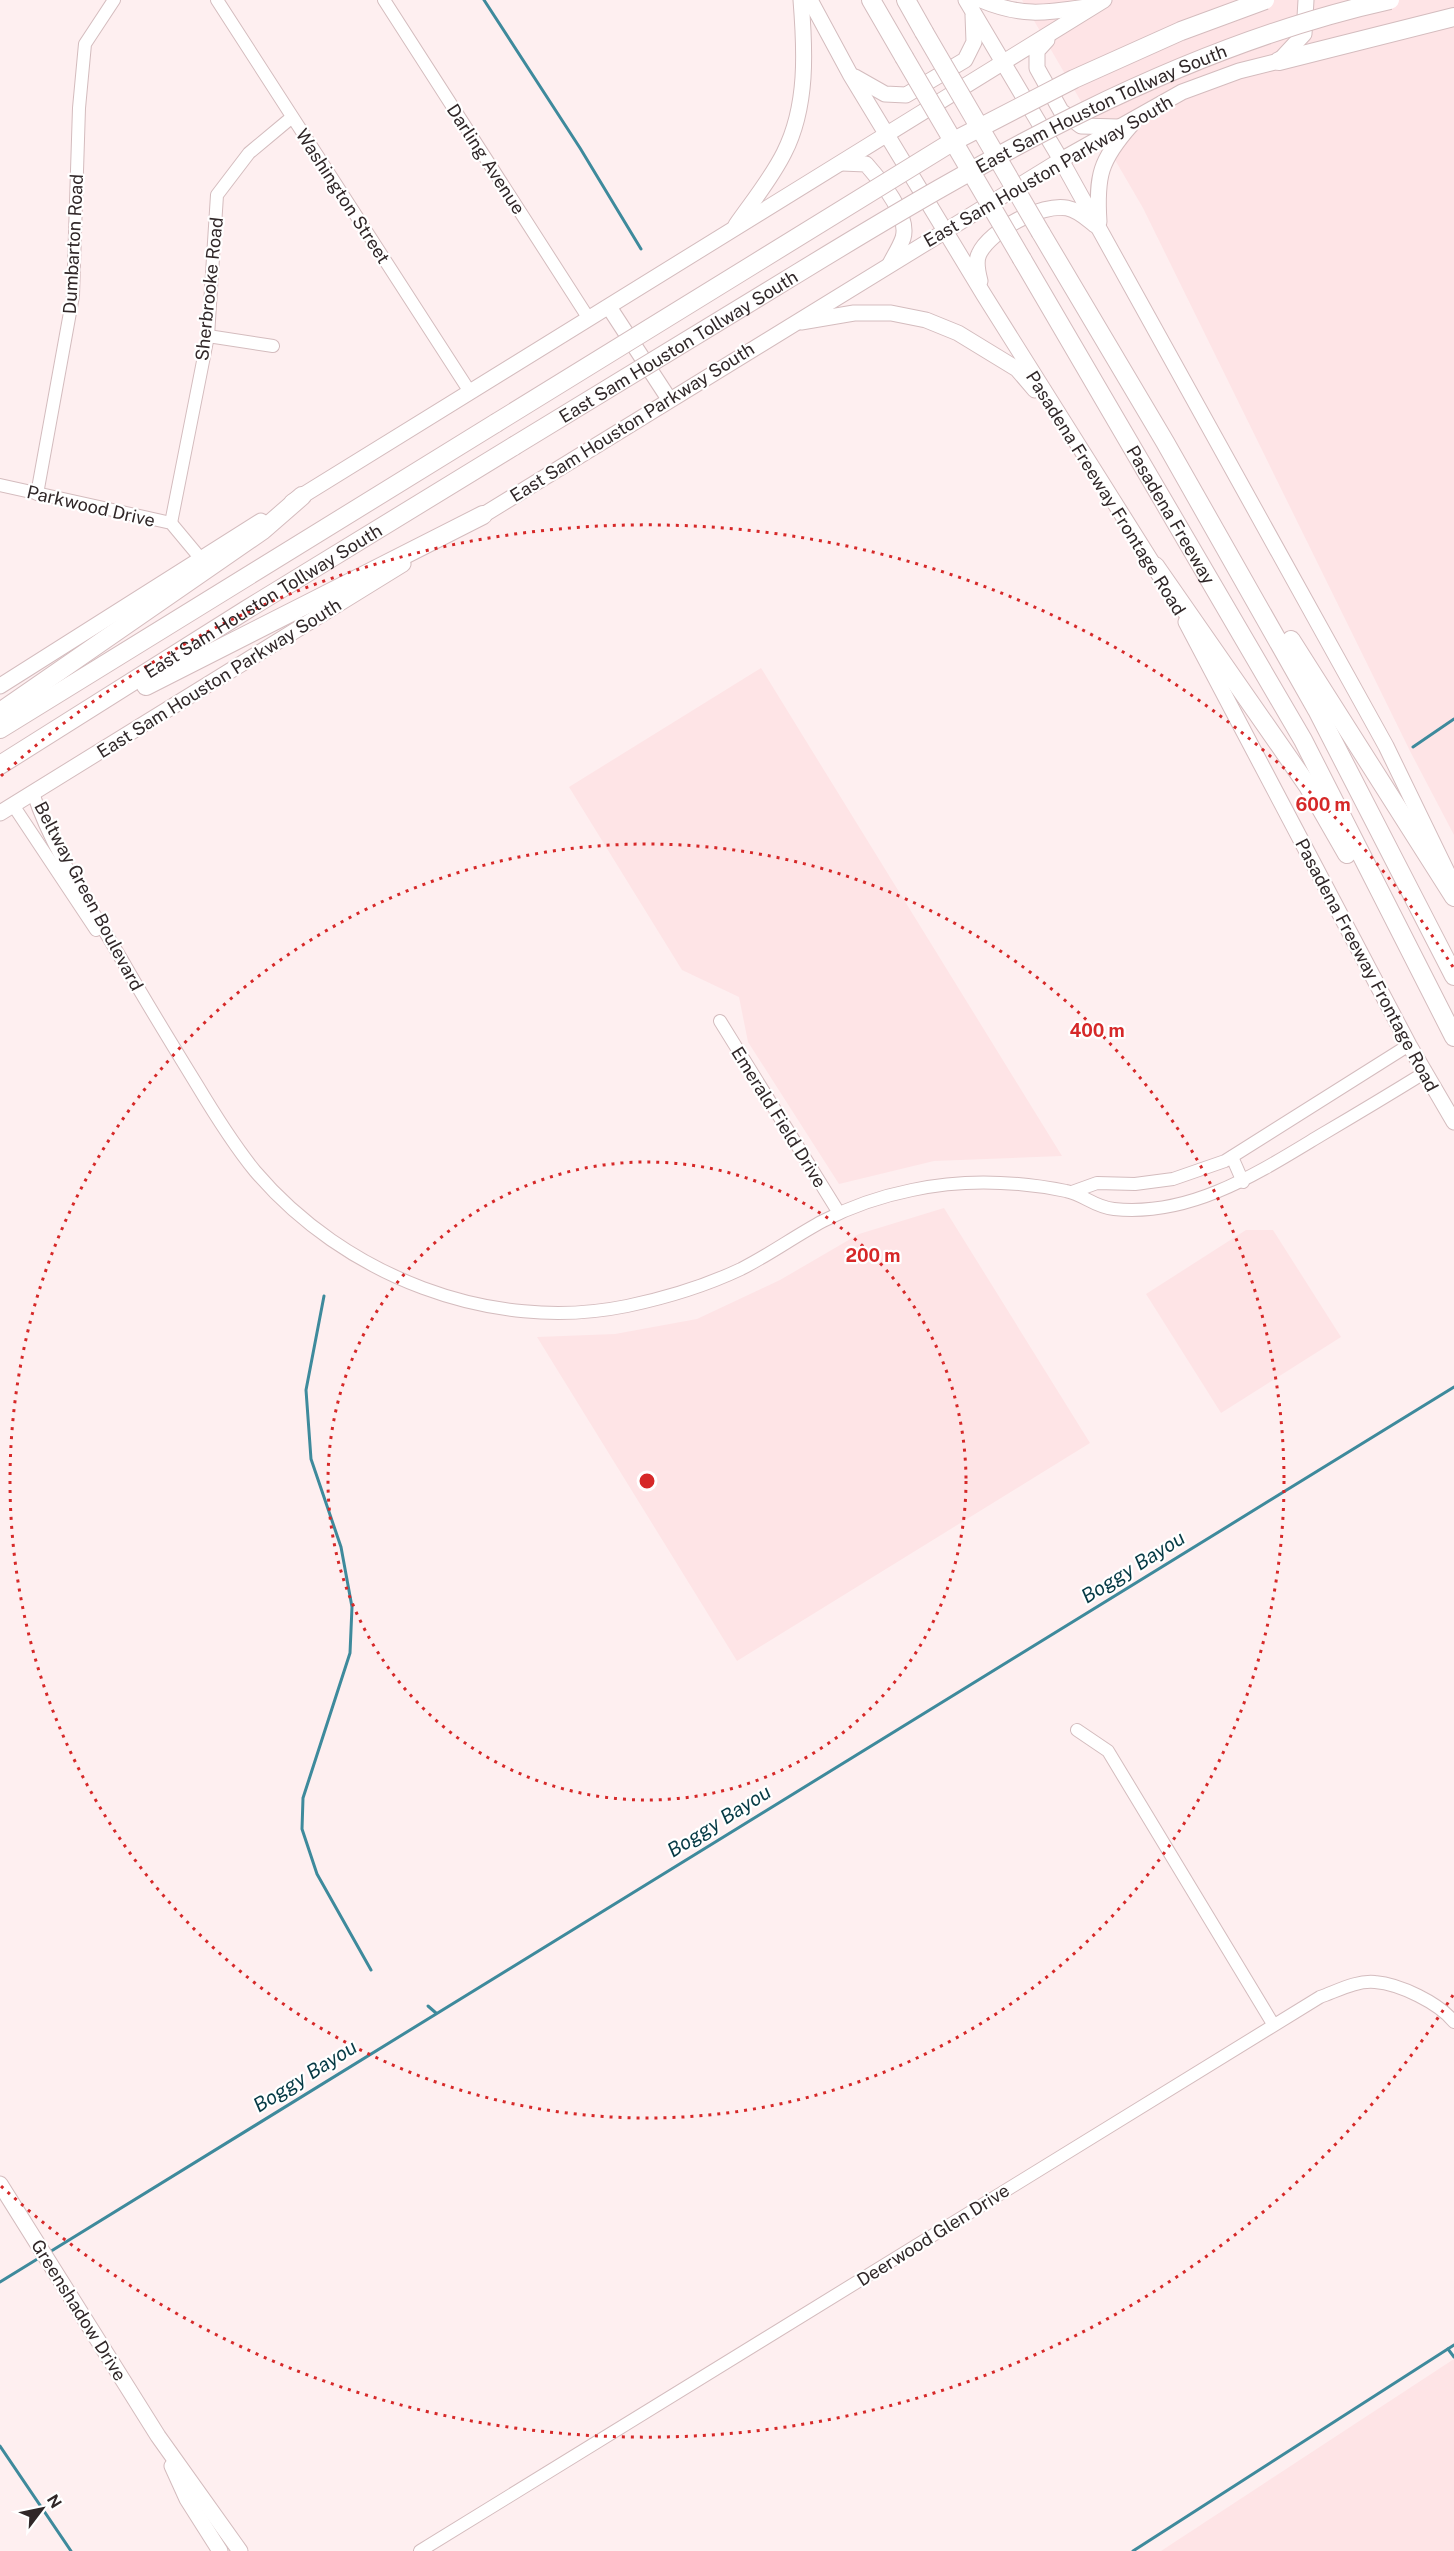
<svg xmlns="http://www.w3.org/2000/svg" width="1454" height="2551" viewBox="0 0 1454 2551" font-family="'Public Sans',sans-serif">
<rect width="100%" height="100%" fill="#feeff0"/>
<g fill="#fee4e6">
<polygon points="1022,0 1454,0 1454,835 1411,753 1143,208"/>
<polygon points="761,668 1062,1156 934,1161 839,1184 748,1042 739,997 682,970 569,787"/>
<polygon points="944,1208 1090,1443 737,1661 537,1337 615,1334 697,1319 780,1280 859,1234"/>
<polygon points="1246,1230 1273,1230 1341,1337 1221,1413 1146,1294"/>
<polygon points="1454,2359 1454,2551 1161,2551"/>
</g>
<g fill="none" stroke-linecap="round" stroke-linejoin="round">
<g stroke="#3e8a9c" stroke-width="3">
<polyline points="484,0 580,148 641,249"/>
<polyline points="1413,747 1454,719"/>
<polyline points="324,1296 306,1390 311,1459 341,1547 352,1607 350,1653 303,1798 302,1829 317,1874 371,1970"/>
<polyline points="428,2006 436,2013"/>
<polyline points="48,2253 1454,1387"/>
<polyline points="0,2282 39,2258"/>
<polyline points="1448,2349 1454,2357"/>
<polyline points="0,2446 71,2551"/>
<polyline points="1133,2551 1454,2345"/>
</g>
<defs>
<g id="minor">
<polyline points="217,0 470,392"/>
<polyline points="384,0 589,319"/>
<polyline points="208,336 273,346"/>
<polyline points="0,485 171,523 201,559"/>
<polyline points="37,494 73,296 79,108 85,44 114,0"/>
<polyline points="171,523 208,336 217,195 249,153 291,118"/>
<path d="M33,793c19,59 62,120 93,174 23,40 47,79 71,118 18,30 36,59 58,86 88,104 236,163 372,135 38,-8 78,-20 114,-37 28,-14 54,-33 82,-48 27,-14 59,-25 89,-31 50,-11 104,-9 154,1 17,3 28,16 48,18 77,8 144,-36 207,-74 34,-20 69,-41 103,-62"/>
<polyline points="13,805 96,930"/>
<polyline points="720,1021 839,1213"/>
<polyline points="1232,1157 1243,1182"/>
<polyline points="1072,1192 1097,1183 1135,1184 1173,1179 1225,1161 1409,1045"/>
<polyline points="1077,1730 1108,1751 1273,2024"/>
<path d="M420,2551l900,-554c17,-6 37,-17 55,-15 25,2 64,21 79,40"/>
</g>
<g id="major">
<polyline points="810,0 850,74 984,295 1160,575"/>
<polyline points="966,0 1061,160 1386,746 1449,876"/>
<path d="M981,0c41,17 64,13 106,7"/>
<polyline points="1047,40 1037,51 1037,68 1061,111 1081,126 1118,127"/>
<polyline points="855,77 885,94 906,95 965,60 974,42 973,15"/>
<path d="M842,163l24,1c14,16 44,51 37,74 -3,9 -9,18 -13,26"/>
<path d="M1099,222c-3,-46 1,-62 32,-97"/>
<path d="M736,225c16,-23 35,-46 48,-72 24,-47 21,-103 17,-153"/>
<path d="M980,281c-2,-8 -5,-19 -1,-27 11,-24 63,-51 88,-46 11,2 19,10 28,17"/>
<polyline points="609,307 669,399"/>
<polyline points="801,322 854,313 891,313 926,320 958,333 1017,369 1035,390"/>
<polyline points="292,502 1104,0"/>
<polyline points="475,520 1061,160 1182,92 1239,71 1279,61 1304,34 1306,0"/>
<polyline points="1186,622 1409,1045 1454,1122"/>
<polyline points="0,686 261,521"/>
<polyline points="0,813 403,564"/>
<polyline points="0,2184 158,2436 240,2551"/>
<polyline points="172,2466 187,2499 220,2551"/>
</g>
<g id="highway">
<polyline points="871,0 904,57"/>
<polyline points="906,0 924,32"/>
<polyline points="1279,61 1454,17"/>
<polyline points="1041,233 1165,442 1317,710 1454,976"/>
<path id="s1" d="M1022,259l281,481 151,297"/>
<polyline points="1155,566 1308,786 1347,854"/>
<polyline points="1291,640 1454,897"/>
<polyline points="146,686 483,515"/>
<polyline points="0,712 263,530 302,496"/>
<polyline points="0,729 496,423"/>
<path id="s2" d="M0,765l246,-155 268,-164"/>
</g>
</defs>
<use href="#minor" stroke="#d4bcbe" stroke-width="14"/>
<use href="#major" stroke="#d4bcbe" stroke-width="17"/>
<use href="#highway" stroke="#d4bcbe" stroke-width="20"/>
<use href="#minor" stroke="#fff" stroke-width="12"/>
<use href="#major" stroke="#fff" stroke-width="15"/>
<use href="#highway" stroke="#fff" stroke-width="18"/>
<defs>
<g id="highway-bridge">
<polyline points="924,32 1041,233"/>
<polyline points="904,57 1022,259"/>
<polyline points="496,423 952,142 1074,79 1181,31 1265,0"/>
<path id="s3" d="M514,446c95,-58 190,-115 284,-173 185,-113 379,-226 592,-273"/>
</g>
</defs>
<use href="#highway-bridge" stroke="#d4bcbe" stroke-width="20" stroke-linecap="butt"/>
<use href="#highway-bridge" stroke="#fff" stroke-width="18"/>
</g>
<g fill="none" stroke="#d62828" stroke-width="3" stroke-dasharray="3 6">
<circle cx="647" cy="1481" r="319"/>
<circle cx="647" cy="1481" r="637"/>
<path d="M1453 1995A956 956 0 0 1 1 2186M1 776A956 956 0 0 1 1453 967"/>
</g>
<g text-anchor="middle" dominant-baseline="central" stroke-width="4.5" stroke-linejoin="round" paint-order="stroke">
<g font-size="18" fill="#302728" stroke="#fff">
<text stroke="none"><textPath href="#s3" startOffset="678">East Sam Houston Tollway South</textPath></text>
<text transform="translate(486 159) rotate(57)">Darling Avenue</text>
<text transform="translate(1048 171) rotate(-30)">East Sam Houston Parkway South</text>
<text transform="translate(343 196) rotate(57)">Washington Street</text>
<text transform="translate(73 244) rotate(-87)">Dumbarton Road</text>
<text transform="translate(209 289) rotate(-84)">Sherbrooke Road</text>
<text stroke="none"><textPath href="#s3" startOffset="192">East Sam Houston Tollway South</textPath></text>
<text transform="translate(632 422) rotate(-32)">East Sam Houston Parkway South</text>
<text transform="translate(1106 493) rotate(58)">Pasadena Freeway Frontage Road</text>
<text transform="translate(91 506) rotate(13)">Parkwood Drive</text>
<text stroke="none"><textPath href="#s1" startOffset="296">Pasadena Freeway</textPath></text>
<text stroke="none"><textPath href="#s2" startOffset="310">East Sam Houston Tollway South</textPath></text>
<text transform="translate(219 678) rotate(-32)">East Sam Houston Parkway South</text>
<text transform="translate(89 896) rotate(62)">Beltway Green Boulevard</text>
<text transform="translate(1367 965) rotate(62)">Pasadena Freeway Frontage Road</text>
<text transform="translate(779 1117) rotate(58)">Emerald Field Drive</text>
<text transform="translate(933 2235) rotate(-32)">Deerwood Glen Drive</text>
<text transform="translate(79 2310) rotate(58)">Greenshadow Drive</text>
</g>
<g font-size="20" font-style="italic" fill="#063a45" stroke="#fff">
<text transform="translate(1133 1567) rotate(-32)">Boggy Bayou</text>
<text transform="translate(719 1821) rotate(-32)">Boggy Bayou</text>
<text transform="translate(305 2076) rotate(-32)">Boggy Bayou</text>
</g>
</g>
<circle cx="647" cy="1481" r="9" fill="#d62828" stroke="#fff" stroke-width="3"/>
<g font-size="18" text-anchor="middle" font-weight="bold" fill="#d62828" stroke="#fff" stroke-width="4.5" stroke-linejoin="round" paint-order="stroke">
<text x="1323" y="811">600 m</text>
<text x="1097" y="1037">400 m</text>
<text x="873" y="1262">200 m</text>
</g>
<g transform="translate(42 2509) rotate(58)" stroke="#ffffff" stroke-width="4.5" paint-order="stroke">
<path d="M0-4.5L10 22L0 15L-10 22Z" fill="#302728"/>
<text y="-9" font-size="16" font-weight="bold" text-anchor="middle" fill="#302728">N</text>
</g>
</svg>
